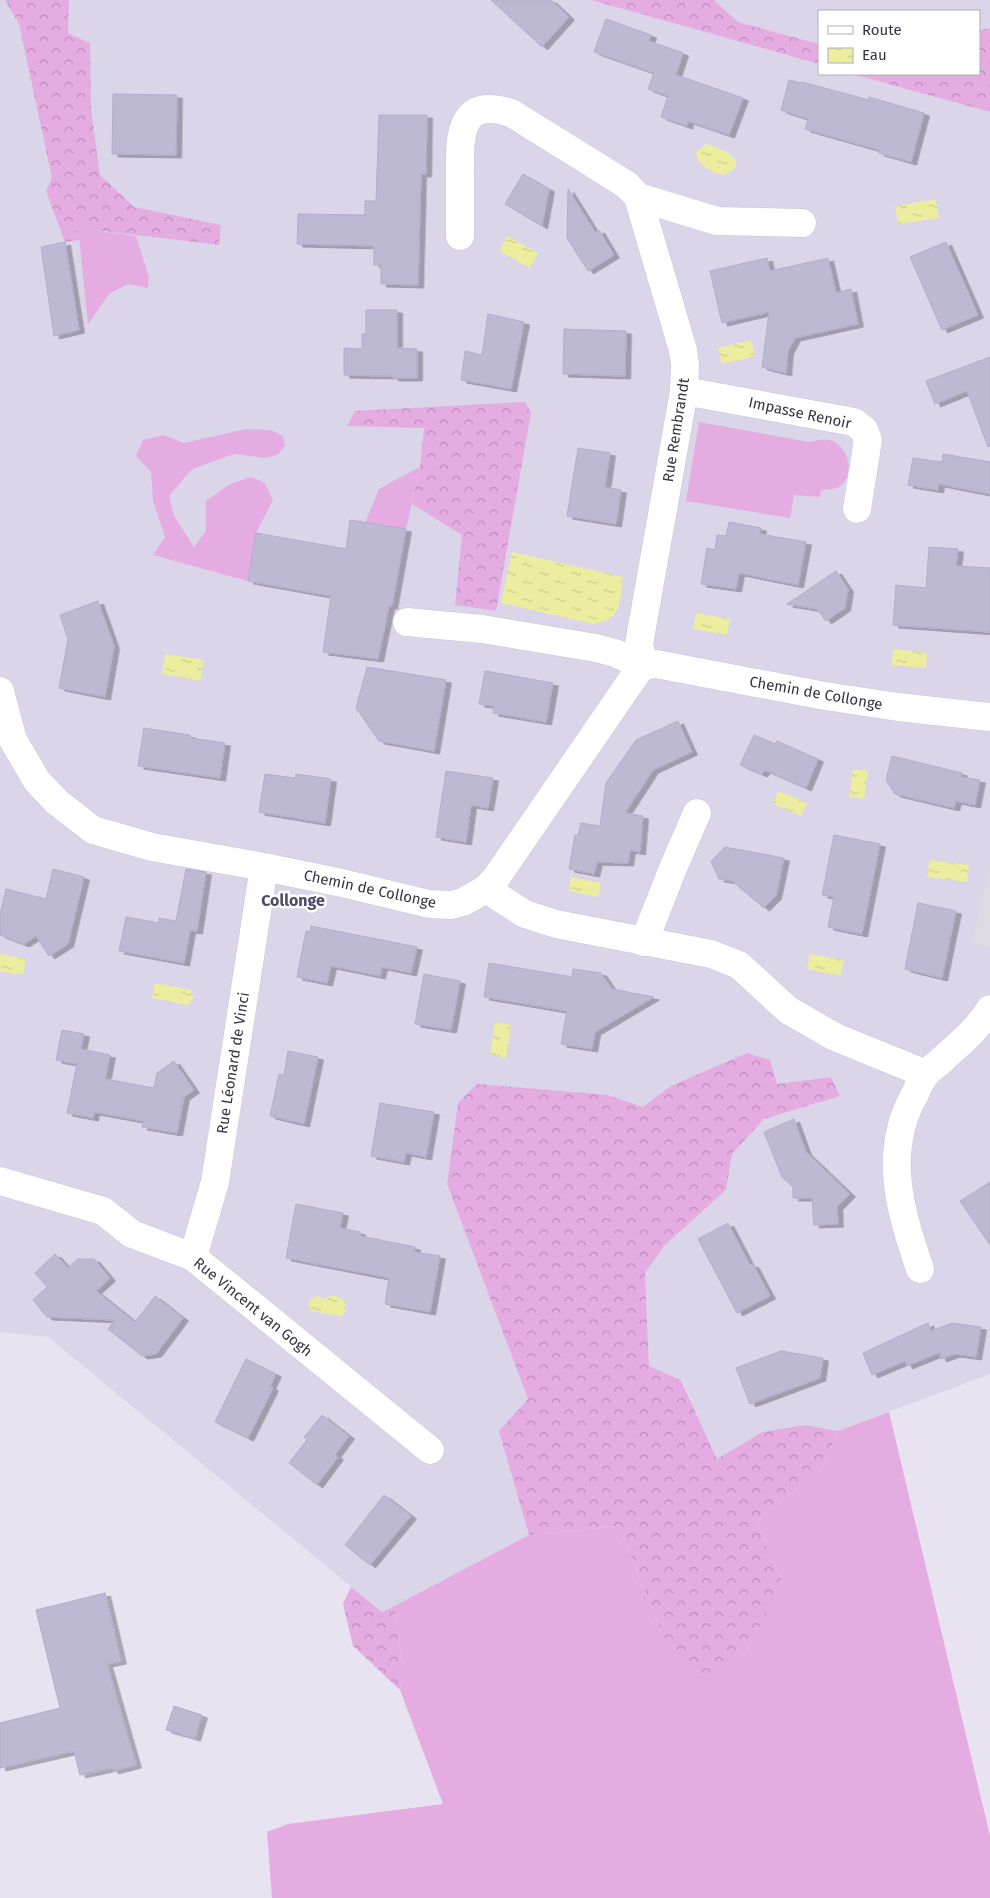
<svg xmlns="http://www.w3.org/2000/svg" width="990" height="1898" viewBox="0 0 990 1898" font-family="'Fira Sans',sans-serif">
<defs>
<pattern id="forest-crowns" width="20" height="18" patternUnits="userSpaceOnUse" patternTransform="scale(1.25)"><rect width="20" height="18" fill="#e5ace2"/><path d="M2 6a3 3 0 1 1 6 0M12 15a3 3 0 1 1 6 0" fill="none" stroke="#ba8db9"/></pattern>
<pattern id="water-ripples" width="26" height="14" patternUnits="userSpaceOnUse" patternTransform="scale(1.25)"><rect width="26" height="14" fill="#ededa0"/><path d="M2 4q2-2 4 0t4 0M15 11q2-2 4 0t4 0" fill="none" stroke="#cccc8b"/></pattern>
<filter id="shadow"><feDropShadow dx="5.5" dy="3" stdDeviation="0" flood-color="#0004"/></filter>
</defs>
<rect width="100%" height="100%" fill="#e7e3f1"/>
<g fill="#dbd5e9">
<polygon points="0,0 591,0 819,64 819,74 852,74 990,112 990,1374 838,1431 805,1425 762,1432 717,1459 682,1380 649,1366 645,1273 665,1245 726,1190 732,1154 764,1119 840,1096 831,1077 777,1084 671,1086 643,1107 608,1095 447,1184 528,1399 499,1431 529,1535 382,1612 48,1337 0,1332"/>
<polygon points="714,0 990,0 990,28 979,30 979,11 819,11 819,44 738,22"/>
</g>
<g fill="#e5ace2">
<polygon points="78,228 136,236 149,277 148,288 128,284 109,294 88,324"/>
<path d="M699,422l110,20c9,-2 19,-5 27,1 15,9 19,38 0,45 -4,2 -10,1 -15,2l-1,7 -26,-2 -4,23 -104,-17z"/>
<polygon points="246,429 271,430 283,436 285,446 277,455 265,458 234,454 192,469 169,496 174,516 194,547 206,531 206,501 230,484 251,477 264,482 273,500 256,533 248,581 153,555 165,537 153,501 151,472 136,456 143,440 163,435 184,443"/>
<polygon points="420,467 406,529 365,523 379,489"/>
<polygon points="889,1412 990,1836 990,1898 272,1898 267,1832 288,1824 443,1804 400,1690 403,1668 394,1606 529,1535 619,1526 674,1663 704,1679 745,1654 783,1583 757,1522 823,1467 838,1431"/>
</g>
<g fill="url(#forest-crowns)">
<polygon points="5,0 69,0 68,33 90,43 91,110 100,175 134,207 221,225 219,245 78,228 79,240 65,242 46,191 52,178 19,24"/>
<polygon points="591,0 714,0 738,22 819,44 819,64"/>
<polygon points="990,28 990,112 852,74 979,74 979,30"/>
<polygon points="525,402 531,413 496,611 455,605 462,535 412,504 420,467 424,428 347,426 355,411"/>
<polygon points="747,1053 770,1060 777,1084 831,1077 840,1096 764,1119 732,1154 726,1190 665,1245 645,1273 649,1366 681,1380 717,1459 762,1432 805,1425 838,1431 823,1467 757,1522 783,1583 745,1654 704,1680 674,1663 619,1526 529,1535 499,1431 528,1399 447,1184 458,1103 477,1084 608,1095 643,1107 671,1086"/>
<polygon points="351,1587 382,1612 394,1606 403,1668 400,1690 353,1646 343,1604"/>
</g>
<polygon fill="#dddbe1" points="990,866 990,946 972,943"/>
<g fill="url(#water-ripples)">
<path d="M705,144c16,3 50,19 18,31 -12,-3 -25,-9 -27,-22z"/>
<polygon points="936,199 939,218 898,224 895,206"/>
<polygon points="507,236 538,253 530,268 499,251"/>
<polygon points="751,340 755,356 722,364 718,348"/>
<path d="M512,552l111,25c-4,25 0,43 -30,47l-92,-21z"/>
<polygon points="696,613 730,619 727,635 693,629"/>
<polygon points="893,649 927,653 926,668 892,665"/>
<polygon points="166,654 204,660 200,681 162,674"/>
<polygon points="853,769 868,771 864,799 849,797"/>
<polygon points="778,791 807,803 801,816 773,804"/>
<polygon points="930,860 969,865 967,882 927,877"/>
<polygon points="571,877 601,883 598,897 569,891"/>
<polygon points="0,954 26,959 23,975 0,971"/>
<polygon points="810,954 844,960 840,976 807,969"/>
<polygon points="155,983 192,990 191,993 194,998 189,1002 189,1005 152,998"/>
<polygon points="495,1022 511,1025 506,1058 490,1055"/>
<path d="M318,1296l5,3c9,-5 17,-4 23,5v7l-5,5 -30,-5 -3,-7 3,-5z"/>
</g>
<g fill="#beb9d2" stroke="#b3accc" filter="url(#shadow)">
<polygon points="491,0 551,0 569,17 542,47"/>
<polygon points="606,19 651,35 649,41 683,53 676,75 743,98 729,135 688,121 687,126 661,117 668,96 648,89 654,73 594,52"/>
<polygon points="789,80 801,83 802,82 869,100 869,97 924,113 911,162 879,153 879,150 805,129 808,119 781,110"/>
<polygon points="113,94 177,95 176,155 112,154"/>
<polygon points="379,115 427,115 426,174 421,174 418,285 381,284 381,265 374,265 374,246 297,244 298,214 365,215 365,201 376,201"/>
<polygon points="523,174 549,189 542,226 505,204"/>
<polygon points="568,189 595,232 599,230 614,255 588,271 567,238"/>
<polygon points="65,242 79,330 54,336 41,247"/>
<polygon points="946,242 978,315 942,330 910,257"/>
<polygon points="767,258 770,271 828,258 836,293 851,289 858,324 795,338 788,351 786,373 762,367 769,312 722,323 710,271"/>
<polygon points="366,310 397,310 397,348 417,349 417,378 393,378 393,376 344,375 344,348 362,349 362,334 366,334"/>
<polygon points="488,314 524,322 511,389 461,380 465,351 482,355"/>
<polygon points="564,329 626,331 625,376 563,374"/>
<polygon points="990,357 990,446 988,447 967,391 935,404 926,381"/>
<polygon points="578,448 610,453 605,487 621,490 616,524 567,516"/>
<polygon points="943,454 990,462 990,494 939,484 938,490 908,485 913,458 942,462"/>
<polygon points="350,520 406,529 392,606 389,606 378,659 323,652 331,596 248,581 256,533 346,549"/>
<polygon points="729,522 761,528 760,534 806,542 798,585 739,573 736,589 701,584 707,548 715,550 717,535 726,536"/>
<polygon points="929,547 958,549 956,566 990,568 990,632 893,625 896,585 926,588"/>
<polygon points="836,571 848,589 845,608 826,621 817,609 787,604"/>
<polygon points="98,601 114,646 105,697 59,688 68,639 60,615"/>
<polygon points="367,667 446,680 434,751 379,741 356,708"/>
<polygon points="485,671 553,683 546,722 493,713 494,706 479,704"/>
<polygon points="678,721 692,752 653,770 625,813 643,816 640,852 630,850 628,863 597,862 594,874 569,869 575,835 578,835 581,823 600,826 606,783 636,740"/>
<polygon points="144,728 190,735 190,738 225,743 220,778 138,766"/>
<polygon points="754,735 775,744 777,741 818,759 806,788 765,770 762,774 740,765"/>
<polygon points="892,756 962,773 961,777 980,780 975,805 956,801 954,808 895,794 886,780"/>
<polygon points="446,771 493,778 488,808 471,805 466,842 436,837"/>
<polygon points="265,774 295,778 296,774 331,779 325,823 259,812"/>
<polygon points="834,835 880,844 862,934 828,927 834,897 822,895"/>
<polygon points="725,847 784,858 776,896 764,908 732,881 719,879 711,861"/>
<polygon points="53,869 84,877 68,944 49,956 36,936 24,944 0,935 0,914 6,889 46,899"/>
<polygon points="186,869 206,872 197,931 190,930 184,963 119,951 126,917 159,923 159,918 176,921"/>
<polygon points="918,903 956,911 942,978 905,969"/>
<polygon points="311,926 417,947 411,973 382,967 380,976 331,966 327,983 297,977 306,931 310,932"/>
<polygon points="489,963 572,977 573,969 601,973 612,989 654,997 595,1032 592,1049 561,1044 567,1011 484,997"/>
<polygon points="424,974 460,981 451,1030 415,1024"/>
<polygon points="62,1030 84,1034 81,1049 110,1055 105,1079 154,1088 157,1073 174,1061 194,1090 184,1097 177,1133 142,1127 143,1121 94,1112 93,1118 67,1113 77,1064 56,1060"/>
<polygon points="288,1051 318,1057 304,1124 270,1116 279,1074 284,1075"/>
<polygon points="380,1103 434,1112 426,1157 406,1153 404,1162 371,1156"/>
<polygon points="794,1119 806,1152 850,1194 837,1207 838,1224 814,1225 812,1198 793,1198 793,1187 782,1177 764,1132"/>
<polygon points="990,1182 990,1245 960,1201"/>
<polygon points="296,1204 343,1213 340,1228 360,1232 360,1236 415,1247 414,1252 440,1256 430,1312 385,1304 389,1278 286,1258"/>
<polygon points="728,1223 750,1265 753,1264 770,1296 737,1313 698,1239"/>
<polygon points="55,1254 68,1268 78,1259 94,1259 110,1278 96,1291 135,1322 155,1296 183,1318 156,1354 142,1356 108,1329 115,1320 47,1317 33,1300 47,1287 35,1273"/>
<polygon points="928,1323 931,1331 952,1323 981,1327 976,1357 955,1354 941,1359 939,1353 907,1366 905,1361 872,1375 863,1353"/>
<polygon points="781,1351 823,1358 820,1378 750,1404 736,1368"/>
<polygon points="246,1359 276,1374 270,1386 273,1388 248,1438 215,1422"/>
<polygon points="322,1415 349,1436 335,1455 338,1457 317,1485 289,1463 307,1440 304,1437"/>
<polygon points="384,1495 411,1516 370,1565 345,1545"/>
<polygon points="105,1593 121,1661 107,1664 136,1765 113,1771 112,1768 80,1775 74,1751 0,1768 0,1723 60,1708 36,1610"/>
<polygon points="174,1706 202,1715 195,1738 166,1730"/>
</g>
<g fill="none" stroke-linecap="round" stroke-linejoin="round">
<defs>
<g id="street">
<polyline points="638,197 717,221 802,223"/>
<path d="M460,236c0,-19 0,-38 0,-57 0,-38 -4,-84 51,-66l116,72 11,12 45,153 2,15 -1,26 -45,253 5,22"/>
<polyline points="684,391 854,422 864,430 868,440 857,509"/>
<polyline points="407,622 482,629 596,648 615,653 644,666"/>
<polyline points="0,691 13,740 37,781 57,802 93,830 152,847 264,867 342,883 429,904 451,905 463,902 486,889 496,878 638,671 644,666 656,664 825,696 898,707 990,717"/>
<polyline points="486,889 525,914 556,924 711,954 739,965 788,1010 835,1037 926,1074"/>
<polyline points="644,942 673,868 697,813"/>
<polyline points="0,1181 103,1211 132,1234 193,1257 430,1450"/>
<polyline points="193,1257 215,1182 264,867"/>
<path d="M920,1269c-20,-58 -38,-118 -5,-175 3,-7 6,-15 11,-20 5,-6 12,-10 17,-15 17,-16 35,-30 47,-50"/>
</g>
</defs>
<use href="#street" stroke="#c9c3da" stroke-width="29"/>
<use href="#street" stroke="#fff" stroke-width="28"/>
</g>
<g text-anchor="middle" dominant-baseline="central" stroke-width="5" stroke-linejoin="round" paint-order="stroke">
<g font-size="15" fill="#373442" stroke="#fff">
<text transform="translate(800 413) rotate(12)">Impasse Renoir</text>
<text transform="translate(676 430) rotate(-81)">Rue Rembrandt</text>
<text transform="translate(816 693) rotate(10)">Chemin de Collonge</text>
<text transform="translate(370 889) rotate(12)">Chemin de Collonge</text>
<text transform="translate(233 1063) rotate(-81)">Rue Léonard de Vinci</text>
<text transform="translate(253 1307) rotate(39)">Rue Vincent van Gogh</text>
</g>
<g font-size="16" font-weight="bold" fill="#504b65" stroke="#fff">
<text x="293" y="900">Collonge</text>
</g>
</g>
<rect x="818" y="10" width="162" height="65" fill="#ffffff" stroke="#afaeb3"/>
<rect x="828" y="26" width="25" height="8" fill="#ffffff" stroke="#afaeb3"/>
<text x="862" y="35" font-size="15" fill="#373442">Route</text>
<rect x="828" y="48" width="25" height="15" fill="url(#water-ripples)" stroke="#afaeb3"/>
<text x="862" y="60" font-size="15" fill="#373442">Eau</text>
</svg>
